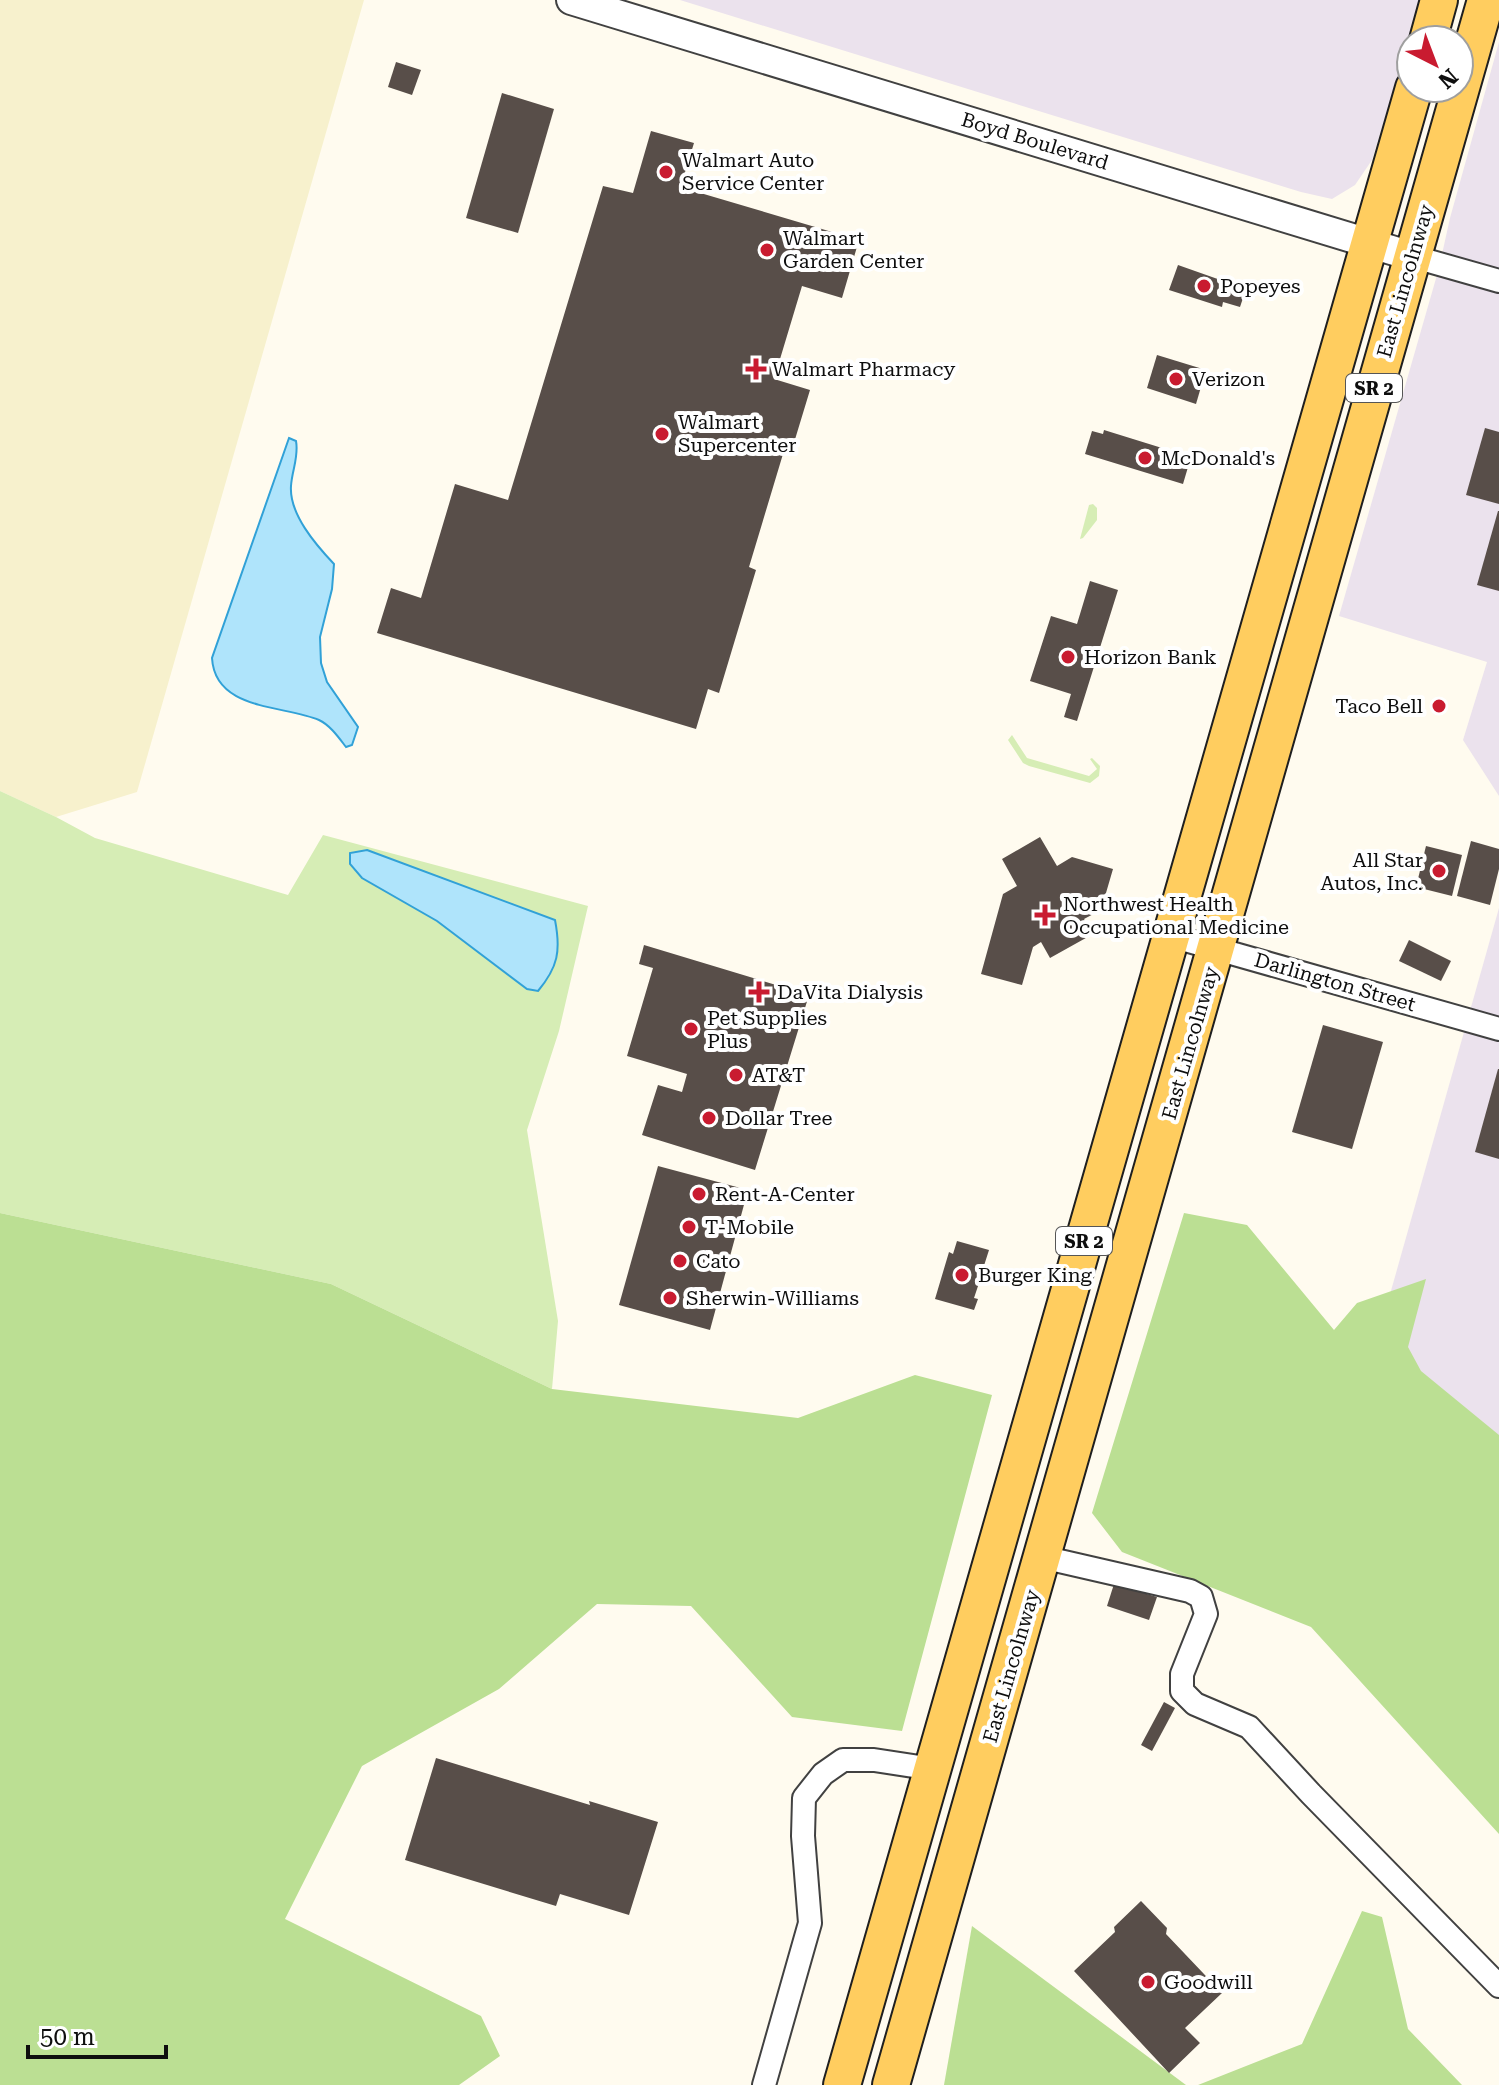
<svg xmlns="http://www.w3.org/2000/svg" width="1499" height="2085" viewBox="0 0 1499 2085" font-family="'Roboto Serif',serif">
<rect width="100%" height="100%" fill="#fffbef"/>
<g fill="#ebe2ed">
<polygon points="680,0 1421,0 1372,160 1355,185 1332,199 1301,192"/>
<polygon points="1499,42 1499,796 1463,740 1487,662 1339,616 1439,268 1450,218"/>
<polygon points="1499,908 1499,1462 1374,1351"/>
</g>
<polygon fill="#f7f1cd" points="0,0 364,0 137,792 56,817 0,791"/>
<g fill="#d6edb5" fill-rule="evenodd">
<polygon points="1093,504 1097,508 1097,520 1083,538 1080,539 1089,505"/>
<polygon points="1012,735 1027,758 1089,776 1097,769 1090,759 1092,758 1100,766 1099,776 1090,783 1029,766 1023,763 1008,740"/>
<path d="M0,791l56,26 39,21 193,57 35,-60 265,71 -29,125 -32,99 31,191 -6,68 -221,-105 -331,-71zM367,850l188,70c6,31 3,46 -17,71l-11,-2 -90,-68 -75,-43 -12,-25z"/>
</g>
<g fill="#bbdf93">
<polygon points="0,1213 331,1284 552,1389 798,1418 915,1375 992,1395 902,1731 792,1717 691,1606 597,1604 499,1689 362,1766 285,1919 481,2016 500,2056 459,2085 0,2085"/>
<polygon points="1184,1213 1247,1225 1334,1330 1357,1303 1426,1279 1408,1347 1421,1371 1499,1435 1499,1834 1311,1627 1122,1552 1092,1513"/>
<polygon points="1362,1911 1382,1917 1408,2029 1462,2085 1198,2085 1302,2044"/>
<polygon points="972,1926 1186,2085 944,2085"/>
</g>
<g fill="#afe4fb" stroke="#31a1d7" stroke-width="2">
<path d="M289,438l7,3c3,16 -4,29 -5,45 -2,28 25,59 43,78l-2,25 -12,48 1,26 6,19 31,45 -6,18 -6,2c-7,-9 -16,-22 -27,-27 -35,-15 -104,-9 -107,-62z"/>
<path d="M367,850l188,70c6,31 3,47 -17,71l-11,-2 -90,-68 -75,-43 -12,-14v-11z"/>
</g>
<g fill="#584e49">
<polygon points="396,62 421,70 412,95 388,87"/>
<polygon points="502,93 554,109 518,233 466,218"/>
<polygon points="651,131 694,143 682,182 698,187 697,192 859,240 842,298 802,286 774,379 810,390 793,446 786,444 749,567 756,570 719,693 708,689 696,729 377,633 391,588 421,598 455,484 508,500 603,186 633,193"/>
<polygon points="1178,265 1246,289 1240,307 1223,302 1222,307 1169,290"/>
<polygon points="1157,355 1206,370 1196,404 1147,388"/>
<polygon points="1485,428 1499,432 1499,504 1466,495"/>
<polygon points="1104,430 1191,457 1183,484 1085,454 1092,431 1103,434"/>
<polygon points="1498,511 1499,511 1499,591 1477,585"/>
<polygon points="1090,581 1118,590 1077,721 1064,717 1071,694 1030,681 1051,616 1077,624"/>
<polygon points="1040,837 1057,866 1072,857 1113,869 1101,910 1084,919 1093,934 1050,958 1041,942 1033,947 1022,985 981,974 1003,894 1017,886 1002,859"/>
<polygon points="1471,841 1499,849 1499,869 1490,905 1457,896"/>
<polygon points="1426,846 1462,855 1452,896 1416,887"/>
<polygon points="1409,940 1451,961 1441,981 1399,961"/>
<polygon points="644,945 809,995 755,1170 642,1135 658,1085 682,1092 687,1074 627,1056 653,968 639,964"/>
<polygon points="1323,1025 1383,1042 1352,1149 1292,1132"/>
<polygon points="1498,1069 1499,1069 1499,1159 1475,1152"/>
<polygon points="658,1166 748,1190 710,1330 619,1305"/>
<polygon points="957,1241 989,1250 981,1275 984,1276 982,1284 979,1283 974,1298 978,1299 974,1310 935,1299 949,1252 953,1254"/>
<polygon points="1114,1584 1157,1597 1149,1620 1107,1606"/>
<polygon points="1164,1702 1175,1708 1152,1751 1141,1745"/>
<polygon points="436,1758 590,1805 589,1801 658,1822 629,1915 560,1894 556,1906 405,1860"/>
<polygon points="1141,1901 1167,1928 1166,1934 1222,1993 1185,2028 1200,2043 1169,2073 1074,1971 1115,1932 1114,1927"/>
</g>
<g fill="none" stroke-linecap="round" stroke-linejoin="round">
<defs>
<g id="minor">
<polyline points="1411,256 1499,281"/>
<polyline points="1171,936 1499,1029"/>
<polyline points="1042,1557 1190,1591 1201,1597 1206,1614 1182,1674 1182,1691 1195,1704 1249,1727 1311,1794 1499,1986"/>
<polyline points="764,2085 810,1923 803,1836 804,1798 823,1774 843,1760 874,1760 933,1769"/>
</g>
<polyline id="tertiary" points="571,0 1411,256"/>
<g id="primary">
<polyline points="1428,40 1439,0"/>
<polyline points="842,2085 1414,88"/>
<polyline points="891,2085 1486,0"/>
</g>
</defs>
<use href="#minor" stroke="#414141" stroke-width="26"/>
<use href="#tertiary" stroke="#414141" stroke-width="32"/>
<use href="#primary" stroke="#1f1f1f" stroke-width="40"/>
<use href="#minor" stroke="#fff" stroke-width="22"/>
<use href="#tertiary" stroke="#fff" stroke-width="28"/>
<use href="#primary" stroke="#ffcd5f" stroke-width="36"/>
</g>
<g fill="#c91b30" stroke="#fff" stroke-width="3">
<circle cx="666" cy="172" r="8"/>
<circle cx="767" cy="250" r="8"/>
<circle cx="1204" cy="286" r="8"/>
<path d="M752 357h8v8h8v8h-8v8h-8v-8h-8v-8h8z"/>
<circle cx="1176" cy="379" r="8"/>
<circle cx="662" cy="434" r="8"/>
<circle cx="1145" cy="458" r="8"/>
<circle cx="1068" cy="657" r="8"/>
<circle cx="1439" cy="706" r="8"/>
<circle cx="1439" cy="871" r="8"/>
<path d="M1041 903h8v8h8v8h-8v8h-8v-8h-8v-8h8z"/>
<path d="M755 980h8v8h8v8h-8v8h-8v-8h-8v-8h8z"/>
<circle cx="691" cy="1029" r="8"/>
<circle cx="736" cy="1075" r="8"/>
<circle cx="709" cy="1118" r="8"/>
<circle cx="699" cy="1194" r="8"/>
<circle cx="689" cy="1227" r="8"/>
<circle cx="680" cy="1261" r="8"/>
<circle cx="962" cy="1275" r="8"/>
<circle cx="670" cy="1298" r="8"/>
<circle cx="1148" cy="1982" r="8"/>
</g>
<g text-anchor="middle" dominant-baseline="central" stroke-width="8" stroke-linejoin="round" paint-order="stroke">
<g fill="#fff" stroke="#565656" stroke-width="2">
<rect x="1346" y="374" width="56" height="28" rx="6"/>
<rect x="1056" y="1227" width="56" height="28" rx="6"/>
</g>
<g font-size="18" font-weight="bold" fill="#0e0e0e">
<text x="1374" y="388">SR 2</text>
<text x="1084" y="1241">SR 2</text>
</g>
<g font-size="20" fill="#0e0e0e" stroke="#fff">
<text transform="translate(1035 141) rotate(17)">Boyd Boulevard</text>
<text transform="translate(1405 281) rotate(-74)">East Lincolnway</text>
<text transform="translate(1335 982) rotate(16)">Darlington Street</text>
<text transform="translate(1190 1043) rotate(-74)">East Lincolnway</text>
<text transform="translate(1011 1666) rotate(-74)">East Lincolnway</text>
</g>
<g font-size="20" fill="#0e0e0e" stroke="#fff" text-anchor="start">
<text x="682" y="160">Walmart Auto<tspan x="682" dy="23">Service Center</tspan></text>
<text x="783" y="238">Walmart<tspan x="783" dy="23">Garden Center</tspan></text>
<text x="1220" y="286">Popeyes</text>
<text x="772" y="369">Walmart Pharmacy</text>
<text x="1192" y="379">Verizon</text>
<text x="678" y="422">Walmart<tspan x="678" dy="23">Supercenter</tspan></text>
<text x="1161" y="458">McDonald's</text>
<text x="1084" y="657">Horizon Bank</text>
<text x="1423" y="706" text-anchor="end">Taco Bell</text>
<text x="1423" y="860" text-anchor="end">All Star<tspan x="1423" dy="23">Autos, Inc.</tspan></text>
<text x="1063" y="904">Northwest Health<tspan x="1063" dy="23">Occupational Medicine</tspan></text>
<text x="777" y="992">DaVita Dialysis</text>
<text x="707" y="1018">Pet Supplies<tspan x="707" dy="23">Plus</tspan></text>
<text x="752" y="1075">AT&amp;T</text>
<text x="725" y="1118">Dollar Tree</text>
<text x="715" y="1194">Rent-A-Center</text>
<text x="705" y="1227">T-Mobile</text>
<text x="696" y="1261">Cato</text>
<text x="978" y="1275">Burger King</text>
<text x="686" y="1298">Sherwin-Williams</text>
<text x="1164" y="1982">Goodwill</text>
</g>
</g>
<g transform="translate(1435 64) rotate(138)"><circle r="38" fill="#ffffff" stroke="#9f9f9f" stroke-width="2"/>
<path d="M0-6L14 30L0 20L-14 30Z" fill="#c91b30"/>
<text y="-12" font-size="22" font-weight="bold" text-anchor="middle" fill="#0e0e0e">N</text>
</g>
<path d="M28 2045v12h138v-12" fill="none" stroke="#0e0e0e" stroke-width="4"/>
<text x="40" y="2045" font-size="24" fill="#0e0e0e" stroke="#ffffff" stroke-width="6" paint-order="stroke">50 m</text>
</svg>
